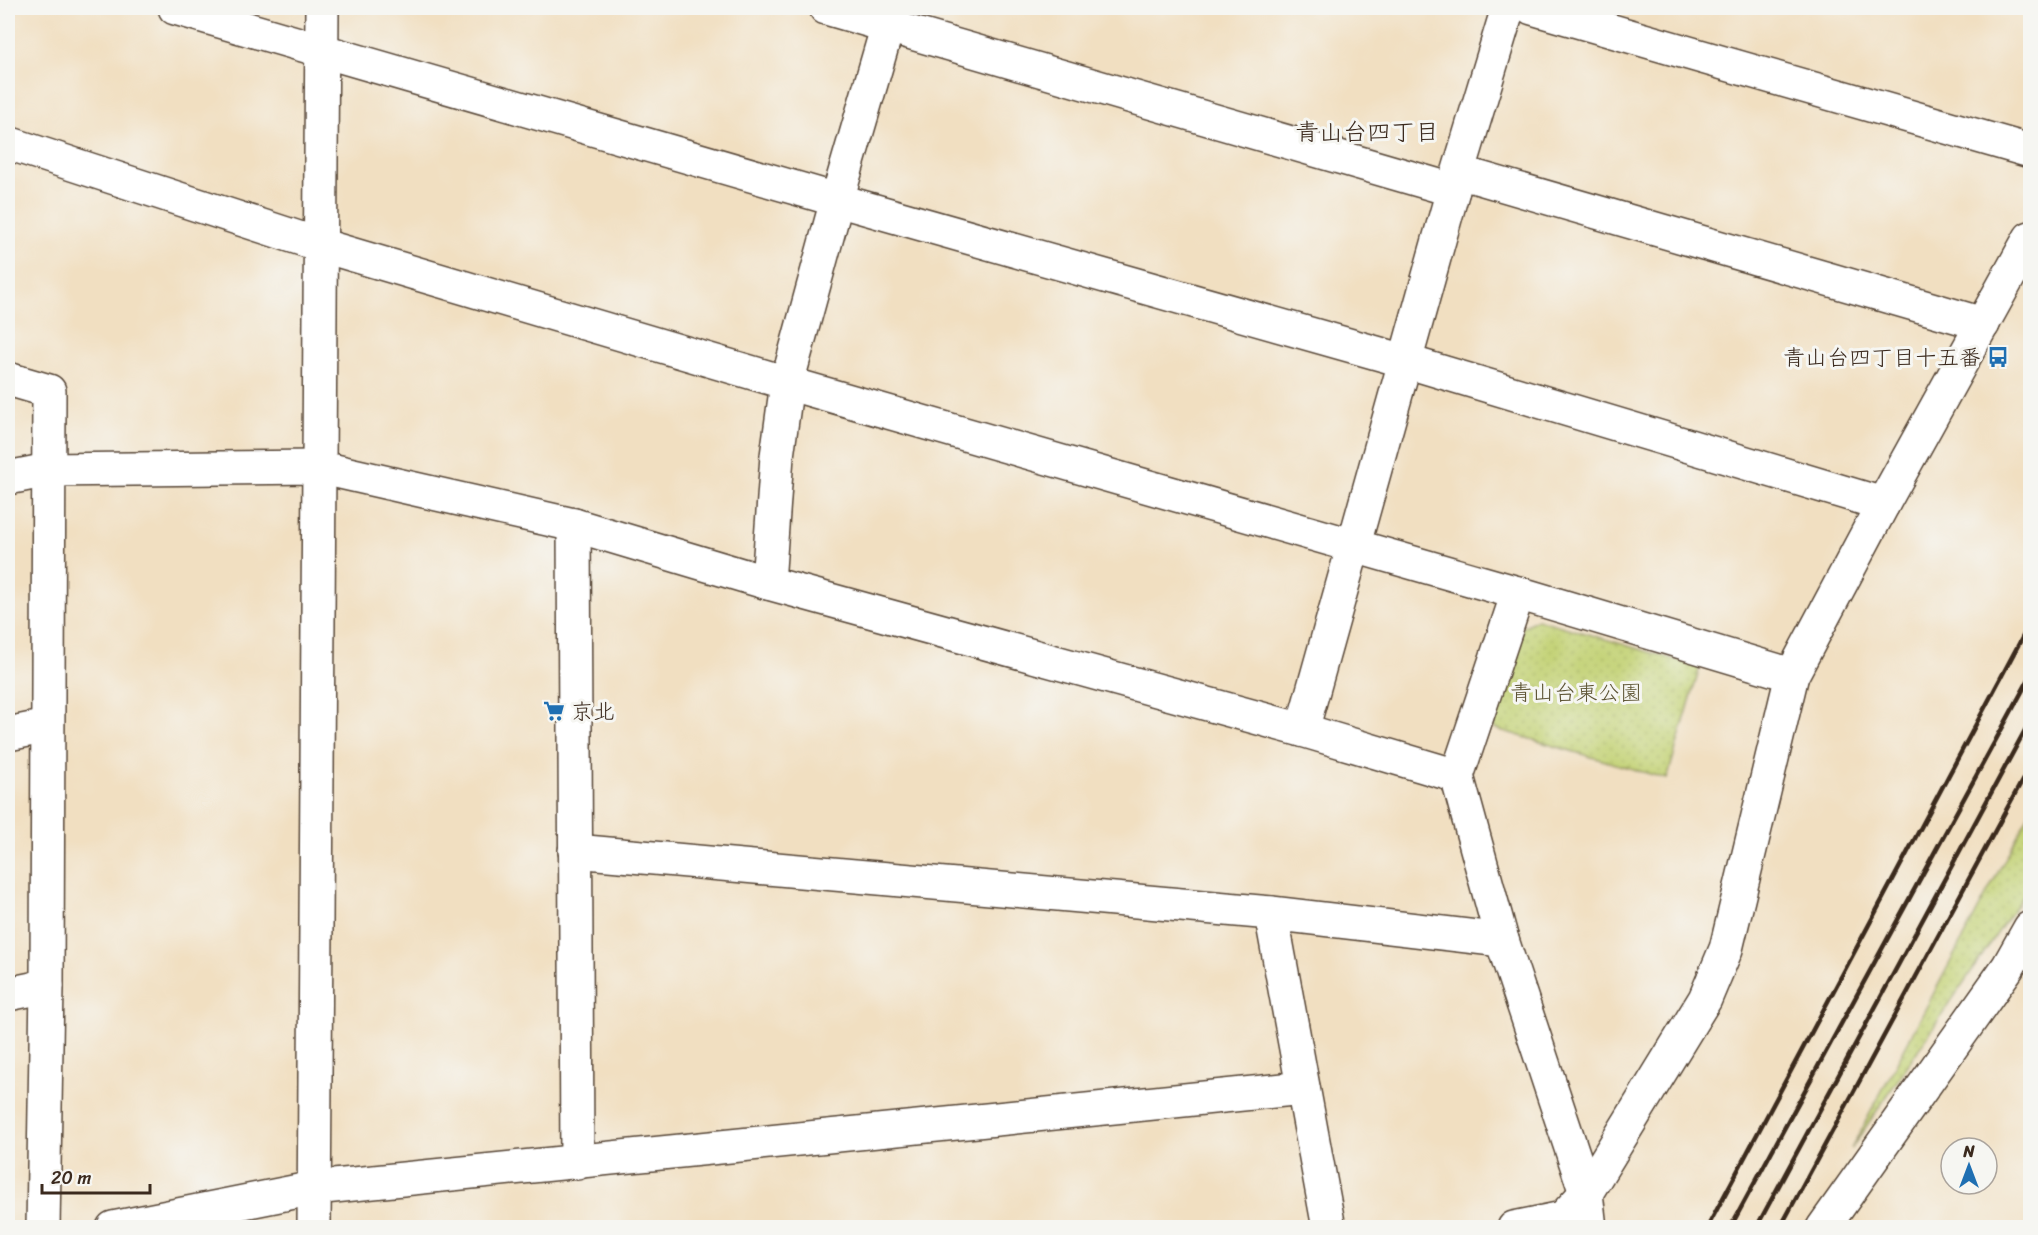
<svg xmlns="http://www.w3.org/2000/svg" width="2038" height="1235" viewBox="0 0 2038 1235" font-family="Sriracha,'Klee One',sans-serif">
<defs>
<pattern id="green-dots" width="8" height="8" patternUnits="userSpaceOnUse" patternTransform="scale(1.5)"><rect width="8" height="8" fill="#c3d275"/><path d="M2 2h.1M6 6h.1" fill="none" stroke="#a8b465" stroke-width="1.8" stroke-linecap="round"/></pattern>
</defs>
<rect width="100%" height="100%" fill="#f6f6f2"/>
<filter id="ink" filterUnits="userSpaceOnUse"><feTurbulence type="fractalNoise" baseFrequency=".0167" numOctaves="2"/><feDisplacementMap in="SourceGraphic" scale="12" xChannelSelector="R" yChannelSelector="G"/><feConvolveMatrix kernelMatrix="1 2 1 2 8 2 1 2 1" color-interpolation-filters="sRGB"/></filter>
<filter id="wash" filterUnits="userSpaceOnUse"><feTurbulence type="fractalNoise" baseFrequency=".008" numOctaves="4" result="noise"/><feDisplacementMap in="SourceGraphic" scale="24" xChannelSelector="R" yChannelSelector="G"/><feGaussianBlur stdDeviation="1.35" result="paint"/><feColorMatrix in="noise" values="0 0 0 0 0 0 0 0 0 0 0 0 0 0 0 0 0 1.4 0 .05"/><feComposite in="paint" operator="in"/></filter>
<g filter="url(#wash)">
<rect width="100%" height="100%" fill="#f1dfc1"/>
<g fill="url(#green-dots)" stroke="#7f7e4a" stroke-width="1.5">
<polygon points="1537,619 1700,667 1667,779 1493,728 1523,627"/>
<polygon points="2030,812 2030,885 1851,1149"/>
</g>
</g>
<g filter="url(#ink)">
<g fill="none" stroke-linecap="round" stroke-linejoin="round">
<defs>
<g id="minor">
<polyline points="175,8 837,200 1405,361 1883,504"/>
<polyline points="826,8 1453,190"/>
<polyline points="1532,8 2030,151"/>
<polyline points="8,143 320,245 787,383 1518,593 1792,675"/>
<polyline points="1459,172 1983,324"/>
<polyline points="8,379 49,391 47,986 43,1228"/>
<polyline points="8,478 48,470 318,467 574,525 768,583 1302,730 1457,776 1502,940 1586,1193 1590,1228"/>
<polyline points="574,525 577,1163"/>
<polyline points="768,583 777,456 787,383 837,200 893,8"/>
<polyline points="1302,730 1453,190 1508,8"/>
<polyline points="8,734 47,726"/>
<polyline points="1457,776 1518,593"/>
<polyline points="575,851 1271,913 1502,940"/>
<polyline points="1271,913 1329,1228"/>
<polyline points="8,994 47,986"/>
<polyline points="113,1228 314,1188 1303,1088"/>
<polyline points="314,1228 322,8"/>
<polyline points="1514,1228 1563,1218 1586,1193 1705,999 1726,949 1792,675 1883,504 2030,238"/>
<polyline points="1823,1228 2008,967 2030,928"/>
</g>
</defs>
<use href="#minor" stroke="#564536" stroke-width="36"/>
<use href="#minor" stroke="#fff" stroke-width="33"/>
<g stroke="#3b2a1e" stroke-width="4.5">
<polyline points="1707,1228 2030,623"/>
<polyline points="1730,1228 2030,677"/>
<polyline points="1756,1228 2030,721"/>
<polyline points="1780,1228 2030,766"/>
</g>
</g>
</g>
<defs>
<symbol id="bus-bare" viewBox="-9 -9 18 18"><path d="M-5-6H5V4H4V6H2V4H-2V6H-4V4H-5ZM-3.5-4V0h7V-4ZM-3.5 1.2v1.5H-2V1.2ZM2 1.2v1.5H3.5V1.2Z" fill="#1f6fb2" stroke="#f6f6f2" stroke-width="2.5" paint-order="stroke"/></symbol>
<symbol id="supermarket-bare" viewBox="-9 -9 18 18"><path d="M-6-5.5h2.5l.6 2H6L4.5 2H-2.5L-4.4-4H-6ZM-1.5 3.2a1.3 1.3 0 1 0 .1 0ZM3 3.2a1.3 1.3 0 1 0 .1 0Z" fill="#1f6fb2" stroke="#f6f6f2" stroke-width="2.5" paint-order="stroke"/></symbol>
</defs>
<g fill-rule="evenodd">
<use href="#bus-bare" x="1983" y="342" width="30" height="30"/>
<use href="#supermarket-bare" x="539" y="696" width="30" height="30"/>
</g>
<g text-anchor="middle" dominant-baseline="central" stroke-width="6" stroke-linejoin="round" paint-order="stroke">
<g font-size="22" fill="#3b2a1e" stroke="#f6f6f2" text-anchor="end">
<text x="1981" y="357">青山台四丁目十五番</text>
<text x="571" y="711" text-anchor="start">京北</text>
</g>
<g font-size="22" fill="#5d5434" stroke="#f6f6f2">
<text x="1576" y="692">青山台東公園</text>
</g>
<g font-size="24" fill="#3b2a1e" stroke="#f6f6f2">
<text x="1367" y="132">青山台四丁目</text>
</g>
</g>
<rect width="2038" height="1235" fill="none" stroke="#f6f6f2" stroke-width="30"/>
<g transform="translate(1969 1166)"><circle r="28" fill="#f6f6f2" stroke="#aba49d" stroke-width="1.5"/>
<path d="M0-4.5L10 22L0 15L-10 22Z" fill="#1f6fb2"/>
<text y="-9" font-size="16" font-weight="bold" text-anchor="middle" fill="#3b2a1e">N</text>
</g>
<path d="M42 1184v9h108v-9" fill="none" stroke="#3b2a1e" stroke-width="3"/>
<text x="51" y="1184" font-size="18" fill="#3b2a1e" stroke="#f6f6f2" stroke-width="4.5" paint-order="stroke">20 m</text>
</svg>
